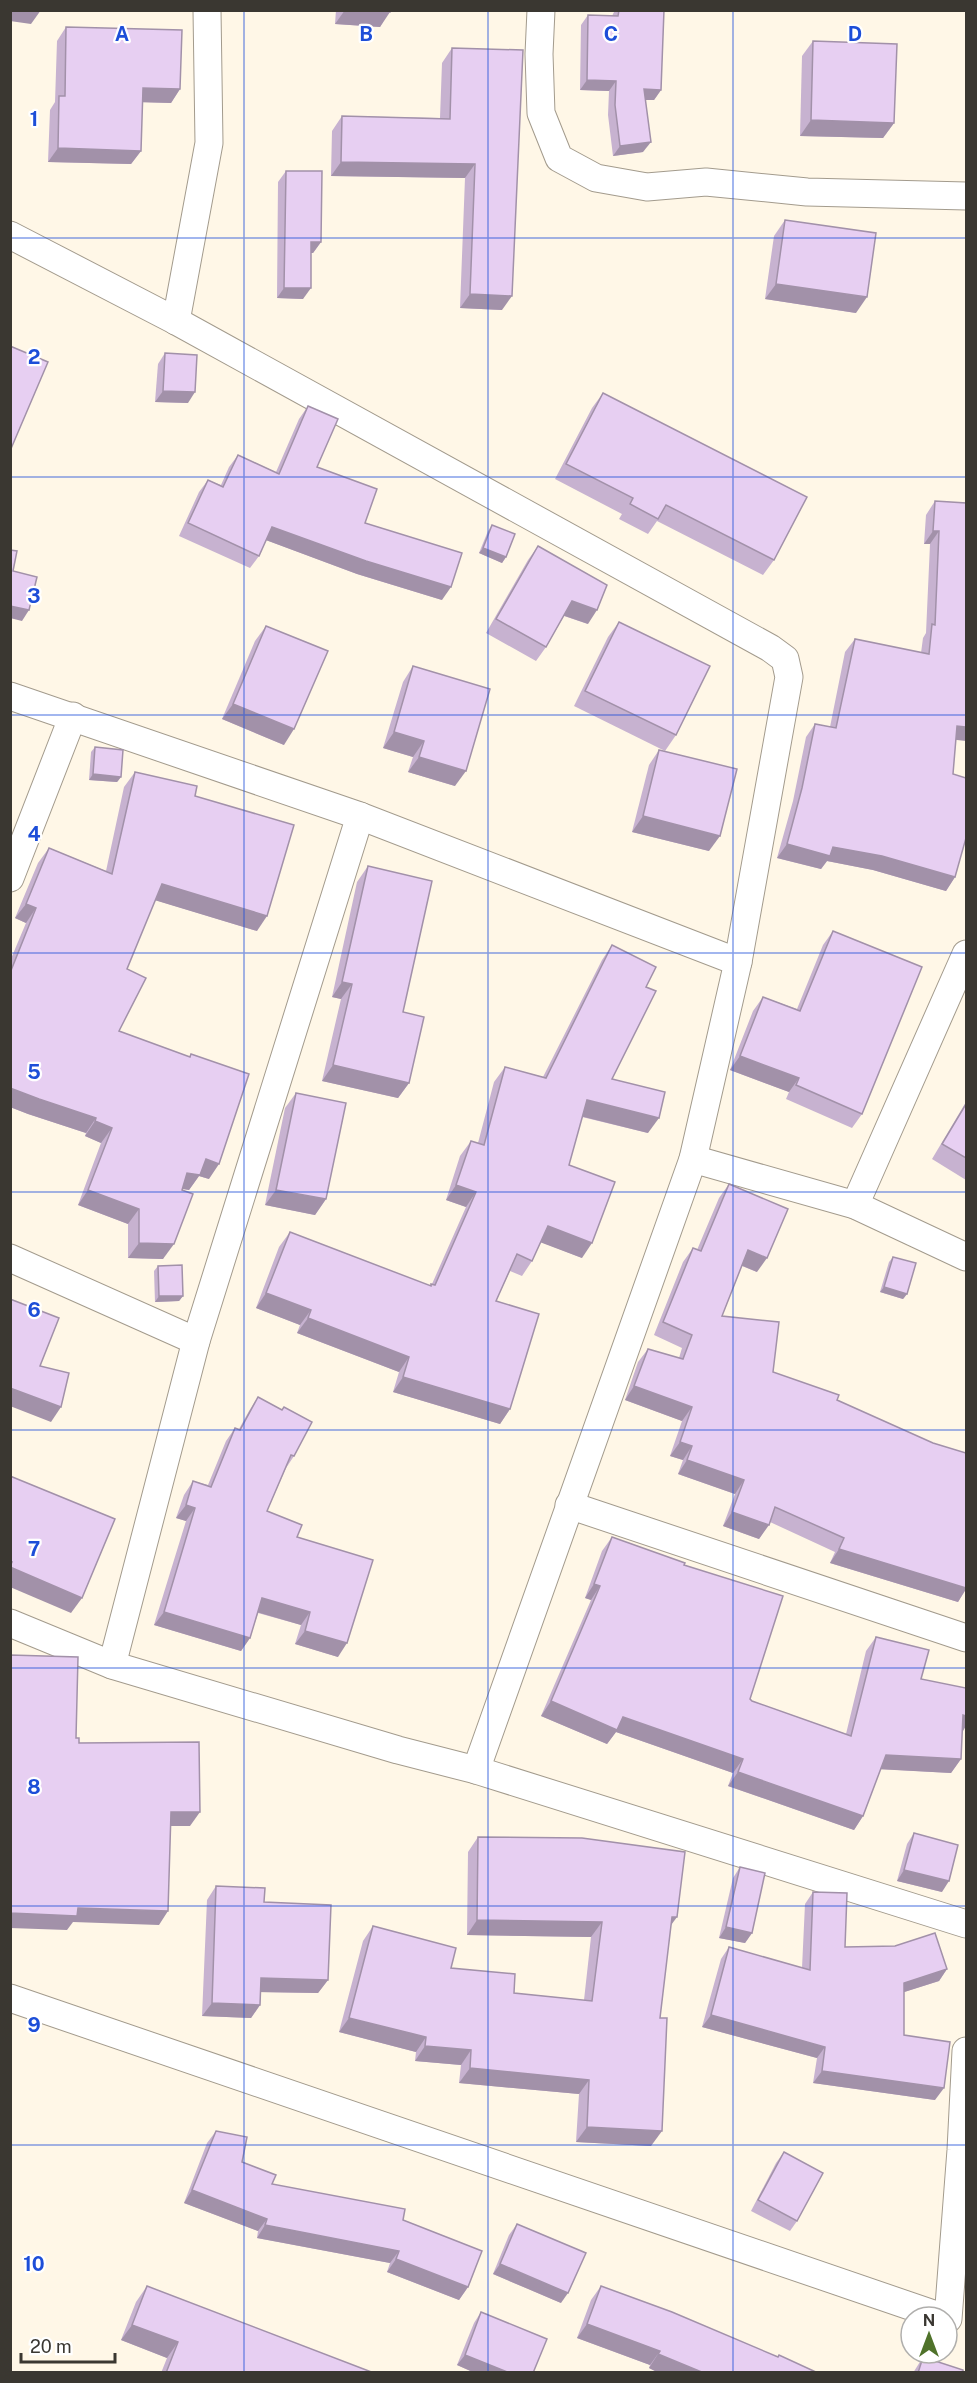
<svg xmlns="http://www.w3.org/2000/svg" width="977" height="2383" viewBox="0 0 977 2383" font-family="'Public Sans',sans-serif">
<rect width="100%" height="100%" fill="#fff7e7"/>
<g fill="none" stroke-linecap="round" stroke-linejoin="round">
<defs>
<g id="minor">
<polyline points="541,10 539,54 541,113 559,158 596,178 647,187 706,182 807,192 966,196"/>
<polyline points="10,235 176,321 770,648 785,659 789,677 738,962 693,1159 476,1770"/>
<polyline points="176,321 209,143 207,10"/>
<polyline points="10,696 360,816 738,962"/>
<polyline points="10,878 73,716"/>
<polyline points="693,1159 855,1205 966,1257"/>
<polyline points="855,1205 966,954"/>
<polyline points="10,1258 196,1341"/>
<polyline points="569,1505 966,1638"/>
<polyline points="10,1623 112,1665 398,1750 476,1770 966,1924"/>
<polyline points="112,1665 196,1341 360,816"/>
<polyline points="10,1998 942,2317"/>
<polyline points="948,2319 961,2150 966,2051"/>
</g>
</defs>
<use href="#minor" stroke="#a39b8d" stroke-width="29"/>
<use href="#minor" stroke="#fff" stroke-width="27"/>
</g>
<g fill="#c7b2d0">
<polygon points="336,10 390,10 380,27 335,24"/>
<polygon points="615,10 664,10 661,90 654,100 645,100 643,152 613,156 608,115 609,91 580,90 581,25 588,15 612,16"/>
<polygon points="66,27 180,89 171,103 142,102 141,151 131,164 48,162 50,110 55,102 57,41"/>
<polygon points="813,41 894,123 883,138 800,136 802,56"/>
<polygon points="452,48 502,310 460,308 465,178 331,176 332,131 342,116 440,118 442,63"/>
<polygon points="286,171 321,242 313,253 311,253 303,299 277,298 278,182"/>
<polygon points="785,220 856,313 765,299 774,236"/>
<polygon points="165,353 188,403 155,402 158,364"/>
<polygon points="603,393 774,560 763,575 657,521 648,534 619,519 622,514 555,479 592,408"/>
<polygon points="308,406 317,467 365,523 442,600 357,574 266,540 259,556 250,568 179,536 199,492 208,480 221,485 229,467 238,455 276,472 299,419"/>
<polygon points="935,501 966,503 956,740 953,774 955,877 946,891 873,870 827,861 821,869 777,858 793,801 806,737 815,724 830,727 845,652 855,639 921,653 923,638 926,633 930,544 924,544 926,515"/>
<polygon points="492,525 506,557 502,563 479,553 488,531"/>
<polygon points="538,546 588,624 564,616 546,647 536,661 486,633 528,560"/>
<polygon points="619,622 676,735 665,751 574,706 608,637"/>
<polygon points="266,626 284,745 222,719 255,641"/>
<polygon points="413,666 455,786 408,772 413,757 383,748 403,682"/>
<polygon points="95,747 121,777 117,782 89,780 91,752"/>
<polygon points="659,750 709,851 632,832 649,765"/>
<polygon points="135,772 195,796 257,931 155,900 127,969 119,1031 189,1057 191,1054 209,1179 199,1176 189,1190 183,1189 163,1259 128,1258 128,1224 78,1205 101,1143 85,1136 86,1133 28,1114 10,1107 10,961 26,923 15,918 38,863 49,848 106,871 124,787"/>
<polygon points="368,866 403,1012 409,1083 398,1098 322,1081 341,999 332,997 357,882"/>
<polygon points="833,931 862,1114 852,1128 786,1099 789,1092 730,1070 753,1011 763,997 797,1009 823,945"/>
<polygon points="612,945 646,987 612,1079 648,1133 582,1117 569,1165 582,1258 541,1242 532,1261 522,1276 510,1271 496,1301 510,1409 500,1424 393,1392 399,1372 297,1333 300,1325 256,1308 279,1247 290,1232 430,1286 432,1284 466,1207 446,1200 460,1156 471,1141 478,1143 494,1082 505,1067 543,1077 602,960"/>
<polygon points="296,1093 326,1199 315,1215 265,1205 285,1108"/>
<polygon points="966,1102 966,1180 932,1159"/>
<polygon points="729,1184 757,1272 742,1266 722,1316 773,1372 933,1443 966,1453 966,1589 958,1602 830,1563 835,1552 770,1522 759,1539 723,1526 735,1494 678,1474 683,1460 670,1456 682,1421 625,1400 638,1362 648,1349 679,1358 682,1348 654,1335 683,1262 693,1248 697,1250 719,1198"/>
<polygon points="893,1257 907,1294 903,1299 880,1292 889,1262"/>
<polygon points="158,1266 183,1296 179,1301 155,1302 154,1271"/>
<polygon points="258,1397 294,1456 286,1468 267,1511 297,1537 338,1657 295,1644 301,1625 258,1613 250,1638 241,1651 154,1625 186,1521 176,1518 184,1495 193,1481 208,1485 226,1441 235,1428 239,1429 249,1411"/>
<polygon points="612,1537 684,1565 752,1701 846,1734 866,1651 876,1637 921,1679 963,1731 962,1731 961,1759 951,1773 880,1769 863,1816 854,1830 728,1786 733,1773 616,1732 607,1744 541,1716 591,1600 585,1598 602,1551"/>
<polygon points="914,1833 942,1892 897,1881 907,1844"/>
<polygon points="478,1837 671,1925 660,2018 651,2146 576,2142 579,2094 459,2083 461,2065 415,2061 416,2052 339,2032 363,1941 373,1926 451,1968 514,1993 584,2000 591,1937 467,1935 468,1852"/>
<polygon points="740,1867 752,1933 745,1943 719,1938 733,1878"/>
<polygon points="216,1886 264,1902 328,1980 318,1993 261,1992 260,2005 251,2018 202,2016 207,1900"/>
<polygon points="813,1892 845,1947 947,1969 939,1981 904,1992 904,2035 935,2100 813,2083 817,2058 702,2027 721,1959 729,1947 802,1968 805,1904"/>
<polygon points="216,2131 242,2162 272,2184 403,2220 468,2287 459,2300 387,2272 390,2263 257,2238 258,2231 184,2203 207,2143"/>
<polygon points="784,2152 797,2221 790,2231 751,2211 776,2163"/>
<polygon points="517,2224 561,2303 493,2274 509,2235"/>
<polygon points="147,2286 374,2373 161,2373 167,2358 121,2340 136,2302"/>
<polygon points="601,2286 777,2357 818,2373 659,2373 649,2368 650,2365 577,2338 591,2300"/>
<polygon points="481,2312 533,2373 475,2373 457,2365 474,2323"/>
<polygon points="923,2357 963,2373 913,2373"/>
</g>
<g fill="#a291a9">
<polygon points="10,10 41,10 31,24 10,21"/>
<polygon points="345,10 357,10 390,12 380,27 335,24"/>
<polygon points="587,80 616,81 609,91 580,90"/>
<polygon points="143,88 180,89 171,103 133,102"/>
<polygon points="644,89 661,90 654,100 637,100"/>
<polygon points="811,120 894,123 883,138 800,136"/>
<polygon points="651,142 643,152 613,156 620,146"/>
<polygon points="58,148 141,151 131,164 48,162"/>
<polygon points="341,162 475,164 465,178 331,176"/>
<polygon points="311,242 321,242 313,253 304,253"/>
<polygon points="776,284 867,297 856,313 765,299"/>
<polygon points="284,288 311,288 303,299 277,298"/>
<polygon points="470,294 512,296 502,310 460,308"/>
<polygon points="163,391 195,392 188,403 155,402"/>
<polygon points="272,527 451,587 442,600 357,574 263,539"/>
<polygon points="933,531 939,531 930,544 924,544"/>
<polygon points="483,548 506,557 502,563 479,553"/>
<polygon points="572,601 597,610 588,624 562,615"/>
<polygon points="10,606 29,610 22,621 10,618"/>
<polygon points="233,704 294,729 284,745 222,719"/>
<polygon points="957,726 966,727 966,741 948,739"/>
<polygon points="394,732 424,741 413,757 383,748"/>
<polygon points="419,757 466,771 455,786 408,772"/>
<polygon points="93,774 121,777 117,782 89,780"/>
<polygon points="643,816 720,836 709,851 632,832"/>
<polygon points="787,844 833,847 882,856 955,877 946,891 873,870 827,861 821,869 777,858"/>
<polygon points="162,884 267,916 257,931 151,899"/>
<polygon points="26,904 36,908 26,923 15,918"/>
<polygon points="342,982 352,984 341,999 332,997"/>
<polygon points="740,1056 799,1078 789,1092 730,1070"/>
<polygon points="333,1065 409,1083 398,1098 322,1081"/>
<polygon points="10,1088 96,1118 86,1133 28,1114 10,1107"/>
<polygon points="587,1100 659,1118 648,1133 576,1115"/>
<polygon points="95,1121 112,1128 101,1143 85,1136"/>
<polygon points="206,1159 219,1164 209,1179 199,1176 189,1190 177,1188 187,1173"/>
<polygon points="456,1185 476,1192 466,1207 446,1200"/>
<polygon points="88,1190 139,1209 128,1224 78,1205"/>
<polygon points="276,1190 326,1199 315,1215 265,1205"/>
<polygon points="548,1226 592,1243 582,1258 537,1241"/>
<polygon points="139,1243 174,1244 163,1259 128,1258"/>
<polygon points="748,1250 767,1258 757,1272 738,1264"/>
<polygon points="884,1287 907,1294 903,1299 880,1292"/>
<polygon points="266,1293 311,1310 300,1325 256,1308"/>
<polygon points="159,1296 183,1296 179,1301 155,1302"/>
<polygon points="308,1318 409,1357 399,1372 297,1333"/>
<polygon points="403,1377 510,1409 500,1424 393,1392"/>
<polygon points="634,1386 692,1407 682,1421 625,1400"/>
<polygon points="10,1388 61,1407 51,1422 10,1406"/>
<polygon points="680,1442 692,1446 683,1460 670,1456"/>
<polygon points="687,1460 744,1480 735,1494 678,1474"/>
<polygon points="186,1505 195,1508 186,1521 176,1518"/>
<polygon points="732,1512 769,1525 759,1539 723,1526"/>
<polygon points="839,1549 966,1581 966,1589 958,1602 830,1563"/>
<polygon points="10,1567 82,1598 71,1613 10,1587"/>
<polygon points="594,1584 600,1586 591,1600 585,1598"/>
<polygon points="262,1598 310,1612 301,1625 253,1611"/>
<polygon points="164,1612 250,1638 241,1651 154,1625"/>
<polygon points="305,1631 347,1643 338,1657 295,1644"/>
<polygon points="551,1701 623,1717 743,1759 733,1773 616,1732 607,1744 541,1716"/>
<polygon points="963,1715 966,1716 966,1726 963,1731 953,1729"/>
<polygon points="886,1755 961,1759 951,1773 876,1769"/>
<polygon points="738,1772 863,1816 854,1830 728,1786"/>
<polygon points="171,1812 200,1812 190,1826 161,1826"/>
<polygon points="904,1870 949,1881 942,1892 897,1881"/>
<polygon points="78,1908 168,1911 159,1925 73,1922 67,1930 10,1928 10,1913"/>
<polygon points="672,1917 677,1917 666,1932"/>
<polygon points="477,1920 602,1922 591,1937 467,1935"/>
<polygon points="726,1927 752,1933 745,1943 719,1938"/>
<polygon points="947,1969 939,1981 895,1995 904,1983"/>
<polygon points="261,1978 328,1980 318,1993 252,1992"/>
<polygon points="212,2003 260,2005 251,2018 202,2016"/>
<polygon points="711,2015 825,2047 817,2058 702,2027"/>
<polygon points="349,2018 426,2037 416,2052 339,2032"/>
<polygon points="425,2046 471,2050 461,2065 415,2061"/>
<polygon points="470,2068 589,2080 579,2094 459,2083"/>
<polygon points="822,2071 944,2088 935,2100 813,2083"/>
<polygon points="587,2127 662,2131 651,2146 576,2142"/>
<polygon points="192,2190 267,2219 258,2231 184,2203"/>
<polygon points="265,2225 399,2251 390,2263 257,2238"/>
<polygon points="396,2259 468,2287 459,2300 387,2272"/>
<polygon points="500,2264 568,2293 561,2303 493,2274"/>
<polygon points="587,2324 660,2351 650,2365 577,2338"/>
<polygon points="132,2325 178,2342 167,2358 121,2340"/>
<polygon points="658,2354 704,2373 659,2373 649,2368"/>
<polygon points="465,2355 510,2373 475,2373 457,2365"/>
</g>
<g fill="#e7cff2" stroke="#a291a9" stroke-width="1.5">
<polygon points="357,10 390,10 390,12"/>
<polygon points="619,10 664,10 661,90 644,89 651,142 620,146 615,105 616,81 587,80 588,15 618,16"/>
<polygon points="66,27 182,30 180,89 143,88 141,151 58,148 59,96 65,96"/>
<polygon points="813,41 897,44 894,123 811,120"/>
<polygon points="452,48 523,50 512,296 470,294 475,164 341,162 342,116 450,119"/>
<polygon points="286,171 322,171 321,242 311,242 311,288 284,288"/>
<polygon points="785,220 876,233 867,297 776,284"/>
<polygon points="10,346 48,362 10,451"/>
<polygon points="165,353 197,355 195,392 163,391"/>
<polygon points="603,393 807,497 774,560 666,505 658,519 630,504 633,498 566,464"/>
<polygon points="308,406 338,419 317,467 377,489 365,523 462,553 451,587 366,561 272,527 259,556 188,523 208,480 223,487 238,455 279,474"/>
<polygon points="935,501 966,503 966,727 957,726 953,774 966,778 966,838 955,877 882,856 833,847 830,856 787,844 802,788 815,724 836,728 855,639 929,654 932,624 935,625 939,531 933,531"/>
<polygon points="492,525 515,534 506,557 483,548"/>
<polygon points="538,546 607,585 597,610 572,601 546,647 496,619"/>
<polygon points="10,550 17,551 13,571 37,577 29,610 10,606"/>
<polygon points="619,622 710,666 676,735 585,691"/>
<polygon points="266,626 328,651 294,729 233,704"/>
<polygon points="413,666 490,689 466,771 419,757 424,741 394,732"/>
<polygon points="95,747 123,750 121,777 93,774"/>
<polygon points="659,750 737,769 720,836 643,816"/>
<polygon points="135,772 197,786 195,796 294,825 267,916 162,884 127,969 146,978 119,1031 190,1057 191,1054 249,1074 219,1164 206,1159 200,1175 187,1173 182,1190 193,1194 174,1244 139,1243 139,1209 88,1190 112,1128 95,1121 96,1118 39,1099 10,1088 10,973 36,908 26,904 49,848 112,874"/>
<polygon points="368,866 432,881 403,1012 424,1017 409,1083 333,1065 352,984 342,982"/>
<polygon points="833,931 922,967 862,1114 796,1085 799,1078 740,1056 763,997 800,1011"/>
<polygon points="612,945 656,967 646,987 656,991 612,1079 665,1092 659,1118 587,1100 569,1165 615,1182 592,1243 548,1226 532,1261 517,1254 496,1301 539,1314 510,1409 403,1377 409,1357 308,1318 311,1310 266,1293 290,1232 431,1286 431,1284 435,1285 476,1192 456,1185 471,1141 484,1145 505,1067 546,1078"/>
<polygon points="296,1093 346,1103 326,1199 276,1190"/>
<polygon points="966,1104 966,1158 942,1144"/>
<polygon points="729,1184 788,1209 767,1258 748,1250 722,1316 779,1322 773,1372 839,1395 837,1400 933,1443 966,1453 966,1588 839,1549 844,1538 775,1507 769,1525 732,1512 744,1480 687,1460 692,1446 680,1442 692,1407 634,1386 648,1349 683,1359 692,1335 663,1322 693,1248 701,1251"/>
<polygon points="893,1257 916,1263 907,1294 884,1287"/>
<polygon points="182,1265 183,1296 159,1296 158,1266"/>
<polygon points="10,1299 59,1318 40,1366 69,1373 61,1407 10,1388"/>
<polygon points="258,1397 282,1410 284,1407 312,1422 294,1456 291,1455 267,1511 302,1525 297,1537 373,1560 347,1643 305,1631 310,1612 262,1598 250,1638 164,1612 195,1508 186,1505 193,1481 211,1487 235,1428 240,1430"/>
<polygon points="10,1476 115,1519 82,1598 10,1567 12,1562 10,1562"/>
<polygon points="612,1537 685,1563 684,1565 783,1596 750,1699 752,1701 851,1736 876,1637 929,1650 921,1679 966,1688 966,1716 963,1715 961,1759 886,1755 863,1816 738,1772 743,1759 623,1717 617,1730 551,1701 600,1586 594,1584"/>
<polygon points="10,1655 78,1657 76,1738 79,1738 79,1743 199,1742 200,1812 171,1812 168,1911 78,1908 77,1916 10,1913"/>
<polygon points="914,1833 958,1845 949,1881 904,1870"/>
<polygon points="478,1837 582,1838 685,1852 677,1917 672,1917 660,2018 667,2018 662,2131 587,2127 589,2080 470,2068 471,2050 425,2046 426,2037 349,2018 373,1926 456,1948 451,1968 515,1974 514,1993 592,2001 602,1922 477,1920"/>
<polygon points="740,1867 765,1873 752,1933 726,1927"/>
<polygon points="216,1886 265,1888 264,1902 331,1905 328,1980 261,1978 260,2005 212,2003"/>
<polygon points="813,1892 847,1893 845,1947 895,1946 935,1933 947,1969 904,1983 904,2035 950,2042 944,2088 822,2071 825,2047 711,2015 729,1947 810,1970"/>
<polygon points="216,2131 247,2137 242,2162 276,2175 272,2184 405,2209 403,2220 482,2251 468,2287 396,2259 399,2251 265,2225 267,2219 192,2190"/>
<polygon points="784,2152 823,2173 797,2221 758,2200"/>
<polygon points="517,2224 586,2253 568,2293 500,2264"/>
<polygon points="147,2286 374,2373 166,2373 178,2342 132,2325"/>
<polygon points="601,2286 672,2312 778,2357 779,2355 818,2373 704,2373 658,2354 660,2351 587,2324"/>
<polygon points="481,2312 547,2339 533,2373 510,2373 465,2355"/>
<polygon points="923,2357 963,2370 963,2373 918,2373"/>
</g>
<path fill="none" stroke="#1d4ed8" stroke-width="1.5" stroke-opacity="0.55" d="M244,10v2362M488,10v2362M733,10v2362M10,238h956M10,477h956M10,715h956M10,953h956M10,1192h956M10,1430h956M10,1668h956M10,1906h956M10,2145h956"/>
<g font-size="20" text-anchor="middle" font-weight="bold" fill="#1d4ed8" stroke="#fff" stroke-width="4.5" stroke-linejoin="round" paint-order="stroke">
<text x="122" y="41">A</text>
<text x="366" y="41">B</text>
<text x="611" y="41">C</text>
<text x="855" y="41">D</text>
<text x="34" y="126">1</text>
<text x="34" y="364">2</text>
<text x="34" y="603">3</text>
<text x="34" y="841">4</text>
<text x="34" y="1079">5</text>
<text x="34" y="1317">6</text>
<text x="34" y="1556">7</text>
<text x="34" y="1794">8</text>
<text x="34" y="2032">9</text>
<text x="34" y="2271">10</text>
</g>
<rect width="977" height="2383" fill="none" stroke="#3a3731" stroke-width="24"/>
<g transform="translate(929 2335)"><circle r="28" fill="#ffffff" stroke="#b0afad" stroke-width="1.5"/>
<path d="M0-4.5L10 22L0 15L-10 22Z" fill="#4f722a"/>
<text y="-9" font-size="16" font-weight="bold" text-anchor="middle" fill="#3a3731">N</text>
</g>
<path d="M21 2353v9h94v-9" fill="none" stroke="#3a3731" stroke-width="3"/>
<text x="30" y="2353" font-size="18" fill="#3a3731" stroke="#ffffff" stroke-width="4.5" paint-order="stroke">20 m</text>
</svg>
